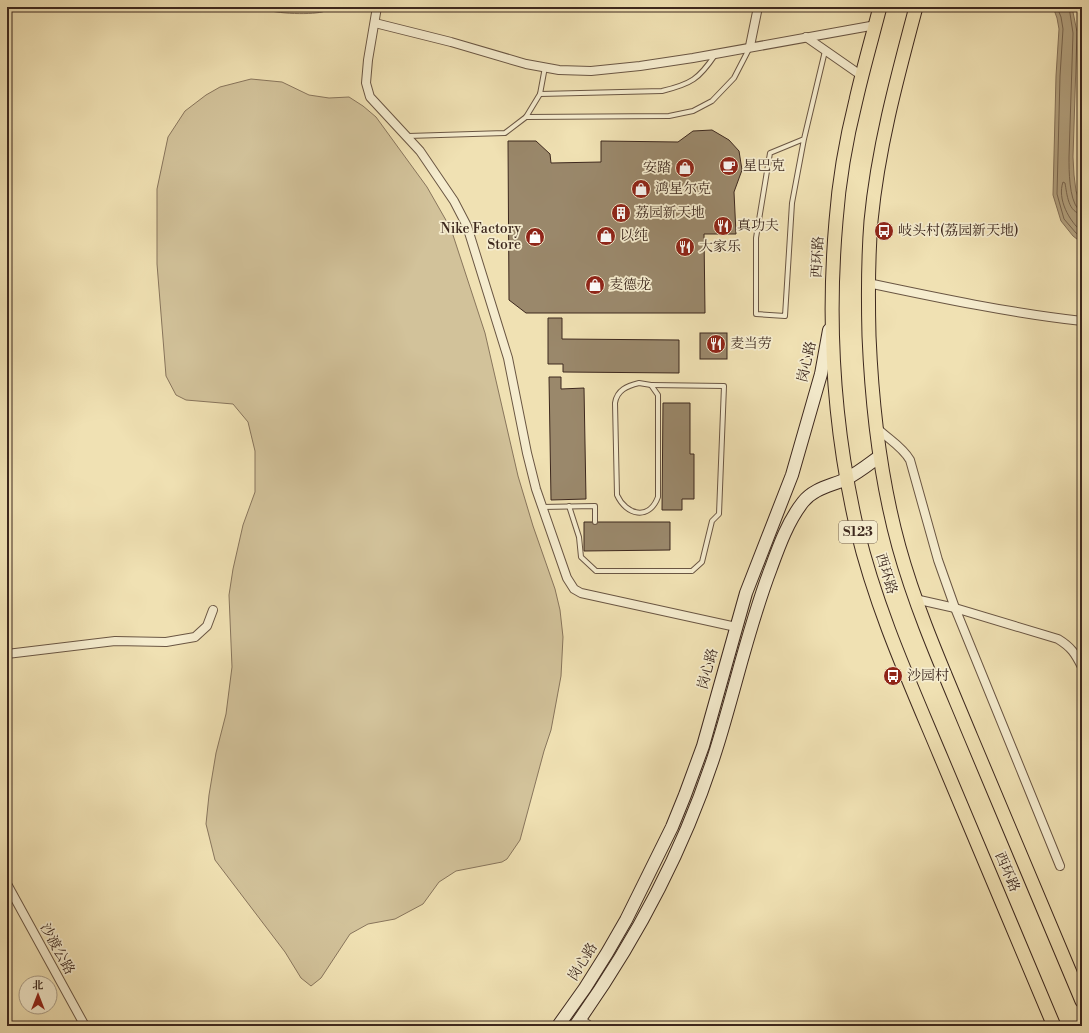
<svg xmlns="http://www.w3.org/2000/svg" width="1089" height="1033" viewBox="0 0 1089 1033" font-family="'Libre Bodoni','Noto Serif SC',serif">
<rect width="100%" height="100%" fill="#f0e1b3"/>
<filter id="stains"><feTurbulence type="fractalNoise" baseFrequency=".005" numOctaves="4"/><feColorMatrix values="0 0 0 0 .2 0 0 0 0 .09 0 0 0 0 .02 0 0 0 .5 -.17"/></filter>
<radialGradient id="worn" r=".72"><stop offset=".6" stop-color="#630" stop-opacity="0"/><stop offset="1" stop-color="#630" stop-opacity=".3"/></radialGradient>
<g fill="#d2c29a" stroke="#88755c">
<path d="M259,7h75c-4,2 -8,4 -12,5 -13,3 -52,2 -63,-5z"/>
<polygon points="251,79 282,82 309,95 329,98 349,97 363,106 376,117 427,187 451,229 485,333 518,476 533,526 555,589 560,610 563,637 561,676 551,730 544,751 520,840 507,859 502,862 456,871 439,882 423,904 395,919 368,924 350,934 321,978 311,986 301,978 285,952 215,860 206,824 209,795 216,753 226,714 232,667 229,595 233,569 243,525 255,492 255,451 248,422 233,404 186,400 176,395 166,376 157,264 157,189 168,137 185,111 206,95 220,87"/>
</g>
<polygon fill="#b3a280" stroke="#847159" points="1053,7 1072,7 1077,32 1073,157 1074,175 1076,191 1082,208 1082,243 1073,236 1061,221 1053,195 1056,76 1059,29 1057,18"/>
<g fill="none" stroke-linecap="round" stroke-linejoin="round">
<g stroke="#78654f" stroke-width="1">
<polyline points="1057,7 1061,17 1063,29 1060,76 1057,194 1064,219 1076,233 1082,238"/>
<path d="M1069,7l4,26 -4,124c0,14 0,41 9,52h4"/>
<path d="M1082,214c-14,-1 -15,-20 -17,-31l-2,-1c-6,17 6,39 19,50"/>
</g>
</g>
<g fill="#9a886b" stroke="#3d281e">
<polygon points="712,130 729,140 739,151 742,170 734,192 736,234 704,234 705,313 526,313 509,300 508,141 536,141 550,154 551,163 601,162 601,141 678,142 693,131"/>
<polygon points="548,318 562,318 562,339 679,340 679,373 563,372 563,364 548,364"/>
<rect x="700" y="333" width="27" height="26"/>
<polygon points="549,377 561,377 561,389 584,388 586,499 551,500"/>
<polygon points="663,403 690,403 690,454 694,454 694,499 682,499 682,510 662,510"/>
<polygon points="584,522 670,522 670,550 584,551"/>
</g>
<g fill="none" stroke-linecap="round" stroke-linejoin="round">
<defs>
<g id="lane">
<path d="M540,94l122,-3c29,-7 37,-12 53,-36"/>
<polyline points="526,117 669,116 693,111 712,101 734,78 749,49"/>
<polyline points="408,136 505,133 526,117 540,94 545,67"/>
<polyline points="804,139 770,153 756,238 756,314 785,316 792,203 804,139 825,51"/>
<path d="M639,383l12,2 7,10v102c-9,24 -32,18 -41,-2l-2,-92c2,-13 12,-17 24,-20z"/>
<polyline points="569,506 579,537 581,557 596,571 692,571 702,562 712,521 719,514 724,386 651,385"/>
<polyline points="542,507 595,506 595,522"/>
</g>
<g id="street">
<polyline points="377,7 368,60 366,83 370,97 420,151 454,201 467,226 508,358 527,453 536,489 567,578 574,589 581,593 736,627"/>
<polyline points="375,23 451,42 526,64 559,70 591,71 640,66 693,58 876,25"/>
<polyline points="806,37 862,76"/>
<polyline points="750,46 758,7"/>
<path d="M868,283c71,15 142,30 214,38"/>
<path d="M877,428c11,11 25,18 33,32l28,100 17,48 105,258"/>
<path d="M915,599l40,9 103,31c13,8 17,14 24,28"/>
<polyline points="7,654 115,641 166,642 195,637 207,626 213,610"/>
<polyline points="7,884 85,1026"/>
<polyline points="580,1019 590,1026"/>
</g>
<g id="secondary">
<polyline points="558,1026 585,988 607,953 626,920 672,827 685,795 703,746 746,593 792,475 821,374 829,330"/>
<path d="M575,1026c60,-84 110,-178 141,-276 19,-60 32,-122 55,-182 8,-22 17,-47 32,-66 11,-14 28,-16 43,-23 12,-6 23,-15 34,-23"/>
</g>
<g id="primary">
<path d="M880,7c-8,31 -17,62 -24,93 -10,40 -17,80 -20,121 -9,103 -2,208 21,308 19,79 52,152 83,226 38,90 76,181 114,271"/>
<path d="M916,7c-19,71 -38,141 -45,214 -3,38 -3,76 -2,115 3,71 11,142 30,211 18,65 46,127 72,190 37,88 74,176 111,264"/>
</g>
</defs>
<use href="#lane" stroke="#6a5643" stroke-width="6"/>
<use href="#street" stroke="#6a5643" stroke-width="10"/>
<use href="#secondary" stroke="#3d281e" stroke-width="14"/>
<use href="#primary" stroke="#3d281e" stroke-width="15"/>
<use href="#lane" stroke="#f5ecce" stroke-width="4"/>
<use href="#street" stroke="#f5ecce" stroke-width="8"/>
<use href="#secondary" stroke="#f5ecce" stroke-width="12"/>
<use href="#primary" stroke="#f0e1b3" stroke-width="13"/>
</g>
<defs>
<symbol id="cafe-disc" viewBox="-11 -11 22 22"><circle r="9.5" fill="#8f2418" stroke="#f5ecce"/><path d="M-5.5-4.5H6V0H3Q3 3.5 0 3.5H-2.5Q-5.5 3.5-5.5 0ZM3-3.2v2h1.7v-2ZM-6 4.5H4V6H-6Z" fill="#fff"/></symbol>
<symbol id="shop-disc" viewBox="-11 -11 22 22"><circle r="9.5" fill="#8f2418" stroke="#f5ecce"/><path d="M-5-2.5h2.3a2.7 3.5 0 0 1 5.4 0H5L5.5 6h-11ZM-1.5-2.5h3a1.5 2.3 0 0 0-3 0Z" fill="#fff"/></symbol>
<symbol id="building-disc" viewBox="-11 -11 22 22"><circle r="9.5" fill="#8f2418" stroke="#f5ecce"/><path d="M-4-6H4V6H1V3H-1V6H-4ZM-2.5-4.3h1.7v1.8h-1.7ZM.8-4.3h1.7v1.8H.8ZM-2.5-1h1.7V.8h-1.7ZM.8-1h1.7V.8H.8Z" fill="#fff"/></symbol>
<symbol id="restaurant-disc" viewBox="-11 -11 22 22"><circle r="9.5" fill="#8f2418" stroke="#f5ecce"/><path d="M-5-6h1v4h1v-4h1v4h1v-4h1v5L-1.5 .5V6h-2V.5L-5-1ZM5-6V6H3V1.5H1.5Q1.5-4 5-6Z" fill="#fff"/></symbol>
<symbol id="bus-disc" viewBox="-11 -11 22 22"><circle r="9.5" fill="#8f2418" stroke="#f5ecce"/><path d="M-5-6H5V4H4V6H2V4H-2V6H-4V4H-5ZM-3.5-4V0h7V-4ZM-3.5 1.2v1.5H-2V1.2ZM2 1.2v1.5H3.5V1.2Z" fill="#fff"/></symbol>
</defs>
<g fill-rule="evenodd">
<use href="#cafe-disc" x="718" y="155" width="22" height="22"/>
<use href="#shop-disc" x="674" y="157" width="22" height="22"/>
<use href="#shop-disc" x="630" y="178" width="22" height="22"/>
<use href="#building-disc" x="610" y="202" width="22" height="22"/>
<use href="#restaurant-disc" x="712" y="215" width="22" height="22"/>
<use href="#bus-disc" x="873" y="220" width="22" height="22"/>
<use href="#shop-disc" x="595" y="225" width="22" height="22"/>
<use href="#shop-disc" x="524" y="226" width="22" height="22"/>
<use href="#restaurant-disc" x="674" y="236" width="22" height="22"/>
<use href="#shop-disc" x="584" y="274" width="22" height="22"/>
<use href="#restaurant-disc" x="705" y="333" width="22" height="22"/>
<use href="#bus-disc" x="882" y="665" width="22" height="22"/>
</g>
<g text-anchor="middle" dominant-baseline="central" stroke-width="3.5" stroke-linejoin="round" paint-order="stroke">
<rect fill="#f5ecce" stroke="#746353" stroke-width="1" x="839" y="521" width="38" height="22" rx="3"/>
<g font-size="13" font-weight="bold" fill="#3d281e">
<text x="858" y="532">S123</text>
</g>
<g font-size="14" fill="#3d281e" stroke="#f5ecce" text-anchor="start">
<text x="743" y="166">星巴克</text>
<text x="671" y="168" text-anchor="end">安踏</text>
<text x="655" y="189">鸿星尔克</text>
<text x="635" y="213">荔园新天地</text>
<text x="737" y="226">真功夫</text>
<text x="521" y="229" text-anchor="end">Nike Factory<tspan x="521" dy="16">Store</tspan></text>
<text x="898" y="231">岐头村(荔园新天地)</text>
<text x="620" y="236">以纯</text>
<text x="699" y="247">大家乐</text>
<text x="609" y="285">麦德龙</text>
<text x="730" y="344">麦当劳</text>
<text x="907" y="676">沙园村</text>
</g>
<g font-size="14" fill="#3d281e" stroke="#f5ecce">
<text transform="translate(818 257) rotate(-87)">西环路</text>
<text transform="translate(807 362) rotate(-77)">岗心路</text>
<text transform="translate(886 574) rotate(73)">西环路</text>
<text transform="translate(708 669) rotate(-75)">岗心路</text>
<text transform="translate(1007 872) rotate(67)">西环路</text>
<text transform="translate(57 949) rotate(61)">沙渡公路</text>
<text transform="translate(583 962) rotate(-58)">岗心路</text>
</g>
</g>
<rect width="1089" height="1033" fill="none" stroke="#f0e1b3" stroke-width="24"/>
<rect x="8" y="8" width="1073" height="1017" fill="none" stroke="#3d281e" stroke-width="2"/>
<rect x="12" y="12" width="1065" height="1009" fill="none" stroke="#3d281e"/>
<g transform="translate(38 995)"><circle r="19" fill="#f5ecce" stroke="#ab9e88"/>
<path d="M0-3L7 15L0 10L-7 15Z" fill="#8f2418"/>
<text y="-6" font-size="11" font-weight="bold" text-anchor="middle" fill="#3d281e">北</text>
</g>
<rect width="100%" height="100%" filter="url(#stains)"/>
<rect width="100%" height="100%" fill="url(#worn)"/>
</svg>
